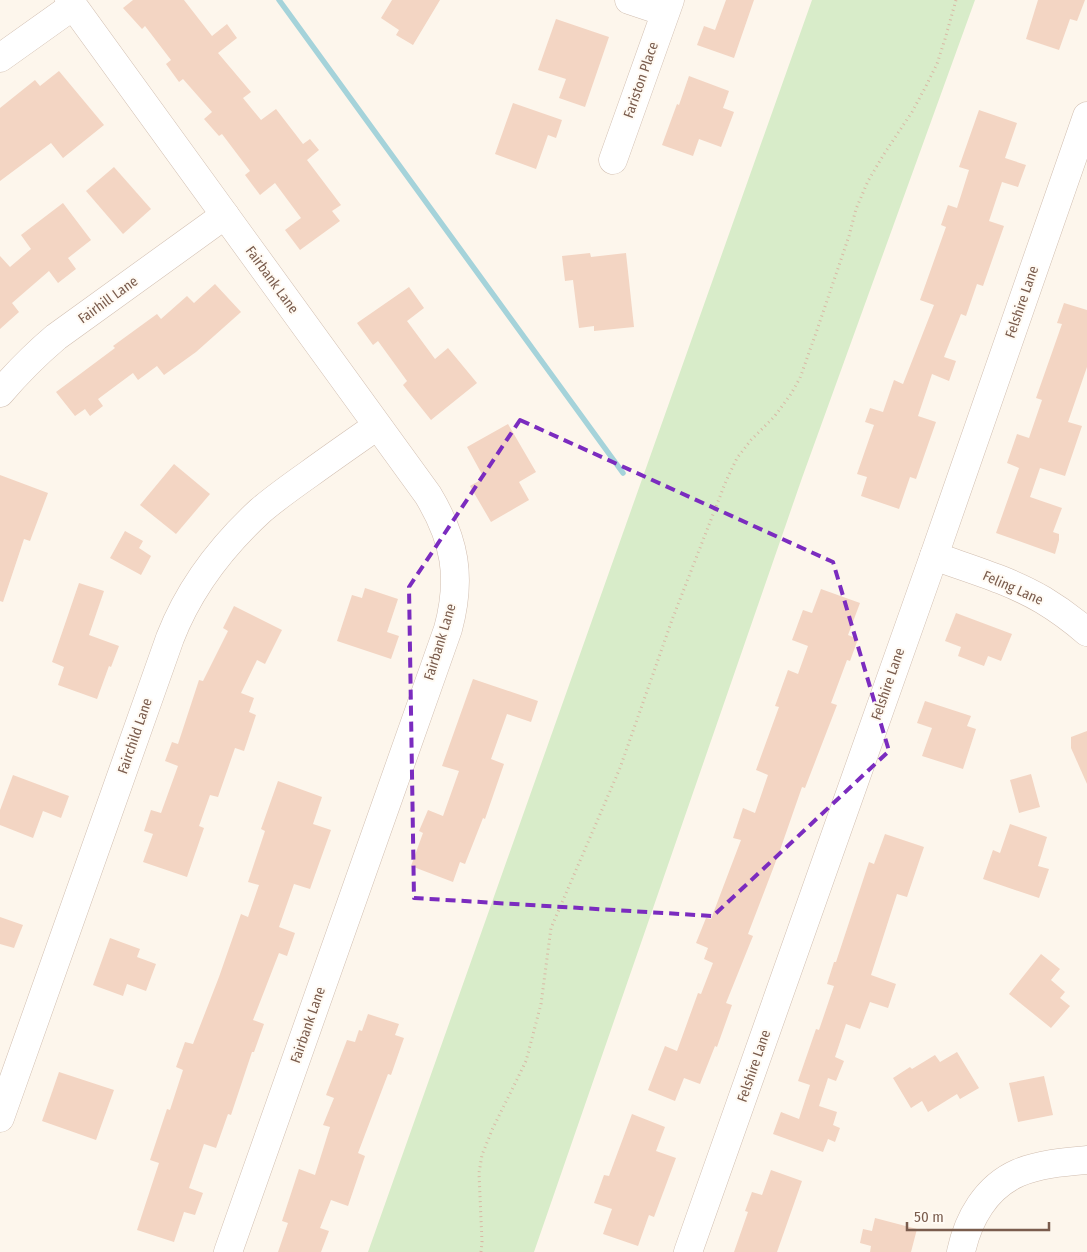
<svg xmlns="http://www.w3.org/2000/svg" width="1087" height="1252" viewBox="0 0 1087 1252" font-family="'Fira Sans Condensed',sans-serif">
<rect width="100%" height="100%" fill="#fdf6ec"/>
<polygon fill="#d8ecc9" points="812,0 975,0 802,478 534,1252 368,1252"/>
<g fill="none" stroke-linecap="round" stroke-linejoin="round">
<polyline stroke="#a5d3da" stroke-width="5.5" points="279,0 623,473"/>
</g>
<g fill="#f3d5c3">
<polygon points="133,0 184,0 212,36 227,24 237,38 218,53 251,92 243,98 261,120 276,109 303,144 310,139 319,150 307,160 341,205 332,211 340,221 300,250 285,230 301,218 275,183 260,195 245,175 250,171 222,134 219,136 204,119 212,112 183,79 179,82 166,64 171,60 145,26 142,29 123,8"/>
<polygon points="392,0 440,0 413,45 396,35 399,30 381,18"/>
<polygon points="726,0 754,0 734,58 697,45 704,26 715,30"/>
<polygon points="1038,0 1085,0 1077,21 1070,19 1059,50 1026,39"/>
<polygon points="556,19 609,37 585,107 559,98 566,79 538,70"/>
<polygon points="59,71 104,125 63,158 51,143 0,181 0,108 35,80 40,86"/>
<polygon points="689,76 729,91 723,108 734,112 721,147 699,139 693,156 662,145 677,104 679,105"/>
<polygon points="513,103 562,120 556,138 548,135 536,169 495,154"/>
<polygon points="979,110 1017,123 1005,158 1026,165 1018,187 1002,182 989,221 1004,226 983,286 977,284 966,316 961,314 944,357 956,361 949,381 932,374 918,416 936,422 916,479 910,477 899,509 861,496 867,477 857,474 874,425 865,422 870,408 883,412 894,380 903,384 934,305 920,300 946,227 941,225 948,205 957,208 969,170 959,167"/>
<polygon points="114,167 151,209 123,234 86,191"/>
<polygon points="63,203 91,240 68,258 76,269 58,283 49,271 12,303 19,312 0,329 0,256 10,267 31,249 21,235"/>
<polygon points="590,253 591,257 626,253 634,327 594,331 594,326 579,328 573,280 565,281 562,256"/>
<polygon points="215,284 241,312 196,352 164,375 157,366 138,380 133,373 98,399 103,406 90,416 85,409 75,416 56,392 115,348 113,346 157,314 161,319 187,296 194,303"/>
<polygon points="409,287 424,308 407,321 435,359 448,348 477,383 431,420 403,385 407,381 378,341 373,345 357,323"/>
<polygon points="1064,303 1087,310 1087,367 1068,422 1082,426 1065,476 1040,468 1030,497 1062,508 1053,532 1059,534 1059,540 1055,554 996,533 1019,468 1007,463 1017,434 1029,438 1042,400 1036,398 1062,324 1057,323"/>
<polygon points="508,424 536,472 519,482 529,500 491,522 470,486 484,478 467,447"/>
<polygon points="174,464 210,494 176,534 140,505"/>
<polygon points="0,475 48,493 30,541 24,539 3,602 0,601"/>
<polygon points="125,531 143,541 139,548 151,556 141,575 110,558"/>
<polygon points="79,583 104,591 89,635 119,646 111,667 109,666 97,699 58,685 64,667 52,662"/>
<polygon points="365,588 398,599 387,632 399,636 391,659 337,641 352,595 362,598"/>
<polygon points="821,589 860,603 848,635 858,639 850,661 847,660 831,703 837,705 805,788 802,787 779,853 748,934 753,936 726,1003 732,1005 717,1047 715,1046 700,1084 684,1078 675,1101 648,1090 665,1046 677,1051 698,993 701,994 713,963 704,959 708,948 696,943 706,918 711,919 741,840 733,838 743,808 755,813 768,775 756,770 779,707 775,706 788,670 798,674 808,646 792,640 803,610 812,613"/>
<polygon points="234,606 282,630 265,664 257,660 241,693 254,698 249,712 256,715 244,751 235,748 218,797 210,795 199,826 204,828 187,877 143,862 153,834 144,831 151,810 161,813 178,766 165,761 172,742 178,744 199,680 203,681 228,631 223,628"/>
<polygon points="956,613 1012,634 1001,661 988,656 984,666 958,656 961,647 945,641"/>
<polygon points="473,679 538,701 531,722 507,714 491,759 504,764 485,819 483,818 465,864 460,862 453,882 411,866 423,833 419,831 428,810 443,816 459,771 442,766"/>
<polygon points="925,701 971,716 967,726 976,729 963,769 922,756 932,728 917,723"/>
<polygon points="1087,731 1087,784 1071,748 1071,737"/>
<polygon points="1031,774 1040,807 1019,813 1010,780"/>
<polygon points="13,775 69,796 61,818 43,811 33,838 0,825 0,810"/>
<polygon points="278,781 322,797 313,824 331,830 310,889 294,884 279,927 295,933 287,956 279,953 253,1020 264,1024 254,1052 252,1052 231,1115 228,1114 216,1148 204,1144 189,1188 203,1193 195,1215 184,1212 174,1242 137,1230 159,1163 150,1160 167,1109 170,1110 183,1070 176,1067 185,1042 193,1044 219,977 241,914 248,917 259,885 248,882 265,831 261,829"/>
<polygon points="1010,824 1047,837 1038,866 1049,869 1039,898 983,879 993,850 1000,853"/>
<polygon points="885,834 924,847 907,897 897,894 871,975 896,984 888,1008 870,1002 860,1029 846,1024 835,1057 844,1061 836,1081 828,1078 819,1106 837,1112 833,1125 840,1128 835,1142 828,1139 823,1152 773,1134 781,1112 799,1119 810,1085 798,1081 816,1029 819,1030 834,986 827,984 834,962 836,962 869,862 874,864"/>
<polygon points="0,917 23,925 14,948 0,944"/>
<polygon points="110,938 140,949 137,957 156,964 146,991 127,984 123,996 93,985"/>
<polygon points="1041,954 1060,969 1051,980 1065,992 1060,998 1070,1006 1051,1028 1009,994"/>
<polygon points="368,1014 399,1024 395,1035 404,1038 391,1075 388,1074 358,1153 365,1156 348,1206 331,1200 320,1228 329,1231 321,1252 278,1252 288,1223 282,1221 299,1169 315,1175 330,1127 323,1125 334,1098 326,1095 347,1040 355,1042 359,1030 362,1031"/>
<polygon points="957,1052 979,1088 960,1099 957,1094 928,1112 922,1101 911,1108 893,1078 910,1067 912,1069 935,1055 940,1062"/>
<polygon points="59,1072 114,1090 96,1140 42,1121"/>
<polygon points="1044,1076 1053,1115 1018,1122 1009,1083"/>
<polygon points="632,1114 665,1127 656,1151 676,1158 654,1217 649,1215 638,1246 603,1234 612,1209 594,1203 604,1175 609,1176"/>
<polygon points="771,1170 802,1181 777,1252 734,1252 748,1212 745,1211 752,1192 762,1195"/>
<polygon points="875,1218 917,1229 911,1252 870,1252 871,1246 860,1243 863,1229 872,1231"/>
</g>
<g fill="none" stroke-linecap="round" stroke-linejoin="round">
<defs>
<g id="minor">
<path d="M69,0l359,495c27,45 34,82 20,134l-220,623"/>
<polyline points="629,0 665,12"/>
<polyline points="0,58 73,6"/>
<polyline points="613,160 670,0"/>
<path d="M0,393c17,-20 36,-39 56,-56l169,-122"/>
<path d="M934,556c36,13 75,24 109,44 15,9 30,20 44,32"/>
<path d="M0,1118l170,-480c19,-49 51,-91 90,-127 15,-13 32,-25 49,-37 22,-16 45,-32 68,-48"/>
<polyline points="688,1252 934,556 1087,116"/>
<path d="M961,1252c7,-33 25,-65 57,-79 21,-9 46,-11 69,-13"/>
</g>
</defs>
<use href="#minor" stroke="#d1beb0" stroke-width="29"/>
<polyline stroke="#d9b8a5" stroke-width="3" stroke-dasharray="1 4" stroke-linecap="butt" points="481,1252 482,1242 479,1173 482,1155 492,1130 526,1061 541,1004 551,928 620,768 672,620 726,481 737,458 751,440 774,417 791,394 800,378 816,333 849,236 856,209 868,181 884,154 912,112 926,86 937,64 945,39 956,0"/>
<use href="#minor" stroke="#fff" stroke-width="28"/>
</g>
<path fill="none" stroke="#7b2cbf" stroke-width="4" stroke-dasharray="10 6" stroke-linejoin="round" d="M520,420l313,142 56,189 -176,165 -299,-18 -5,-311z"/>
<g text-anchor="middle" dominant-baseline="central" stroke-width="4" stroke-linejoin="round" paint-order="stroke">
<g font-size="14" fill="#7a5c4d" stroke="#fffaf3">
<text transform="translate(641 80) rotate(-71)">Fariston Place</text>
<text transform="translate(272 280) rotate(54)">Fairbank Lane</text>
<text transform="translate(108 300) rotate(-36)">Fairhill Lane</text>
<text transform="translate(1022 302) rotate(-71)">Felshire Lane</text>
<text transform="translate(1013 588) rotate(24)">Feling Lane</text>
<text transform="translate(440 642) rotate(-73)">Fairbank Lane</text>
<text transform="translate(888 684) rotate(-71)">Felshire Lane</text>
<text transform="translate(135 736) rotate(-71)">Fairchild Lane</text>
<text transform="translate(308 1025) rotate(-71)">Fairbank Lane</text>
<text transform="translate(754 1066) rotate(-71)">Felshire Lane</text>
</g>
</g>
<path d="M907 1222v8h142v-8" fill="none" stroke="#7a5c4d" stroke-width="2.5"/>
<text x="914" y="1222" font-size="15" fill="#7a5c4d" stroke="#fffaf3" stroke-width="4" paint-order="stroke">50 m</text>
</svg>
